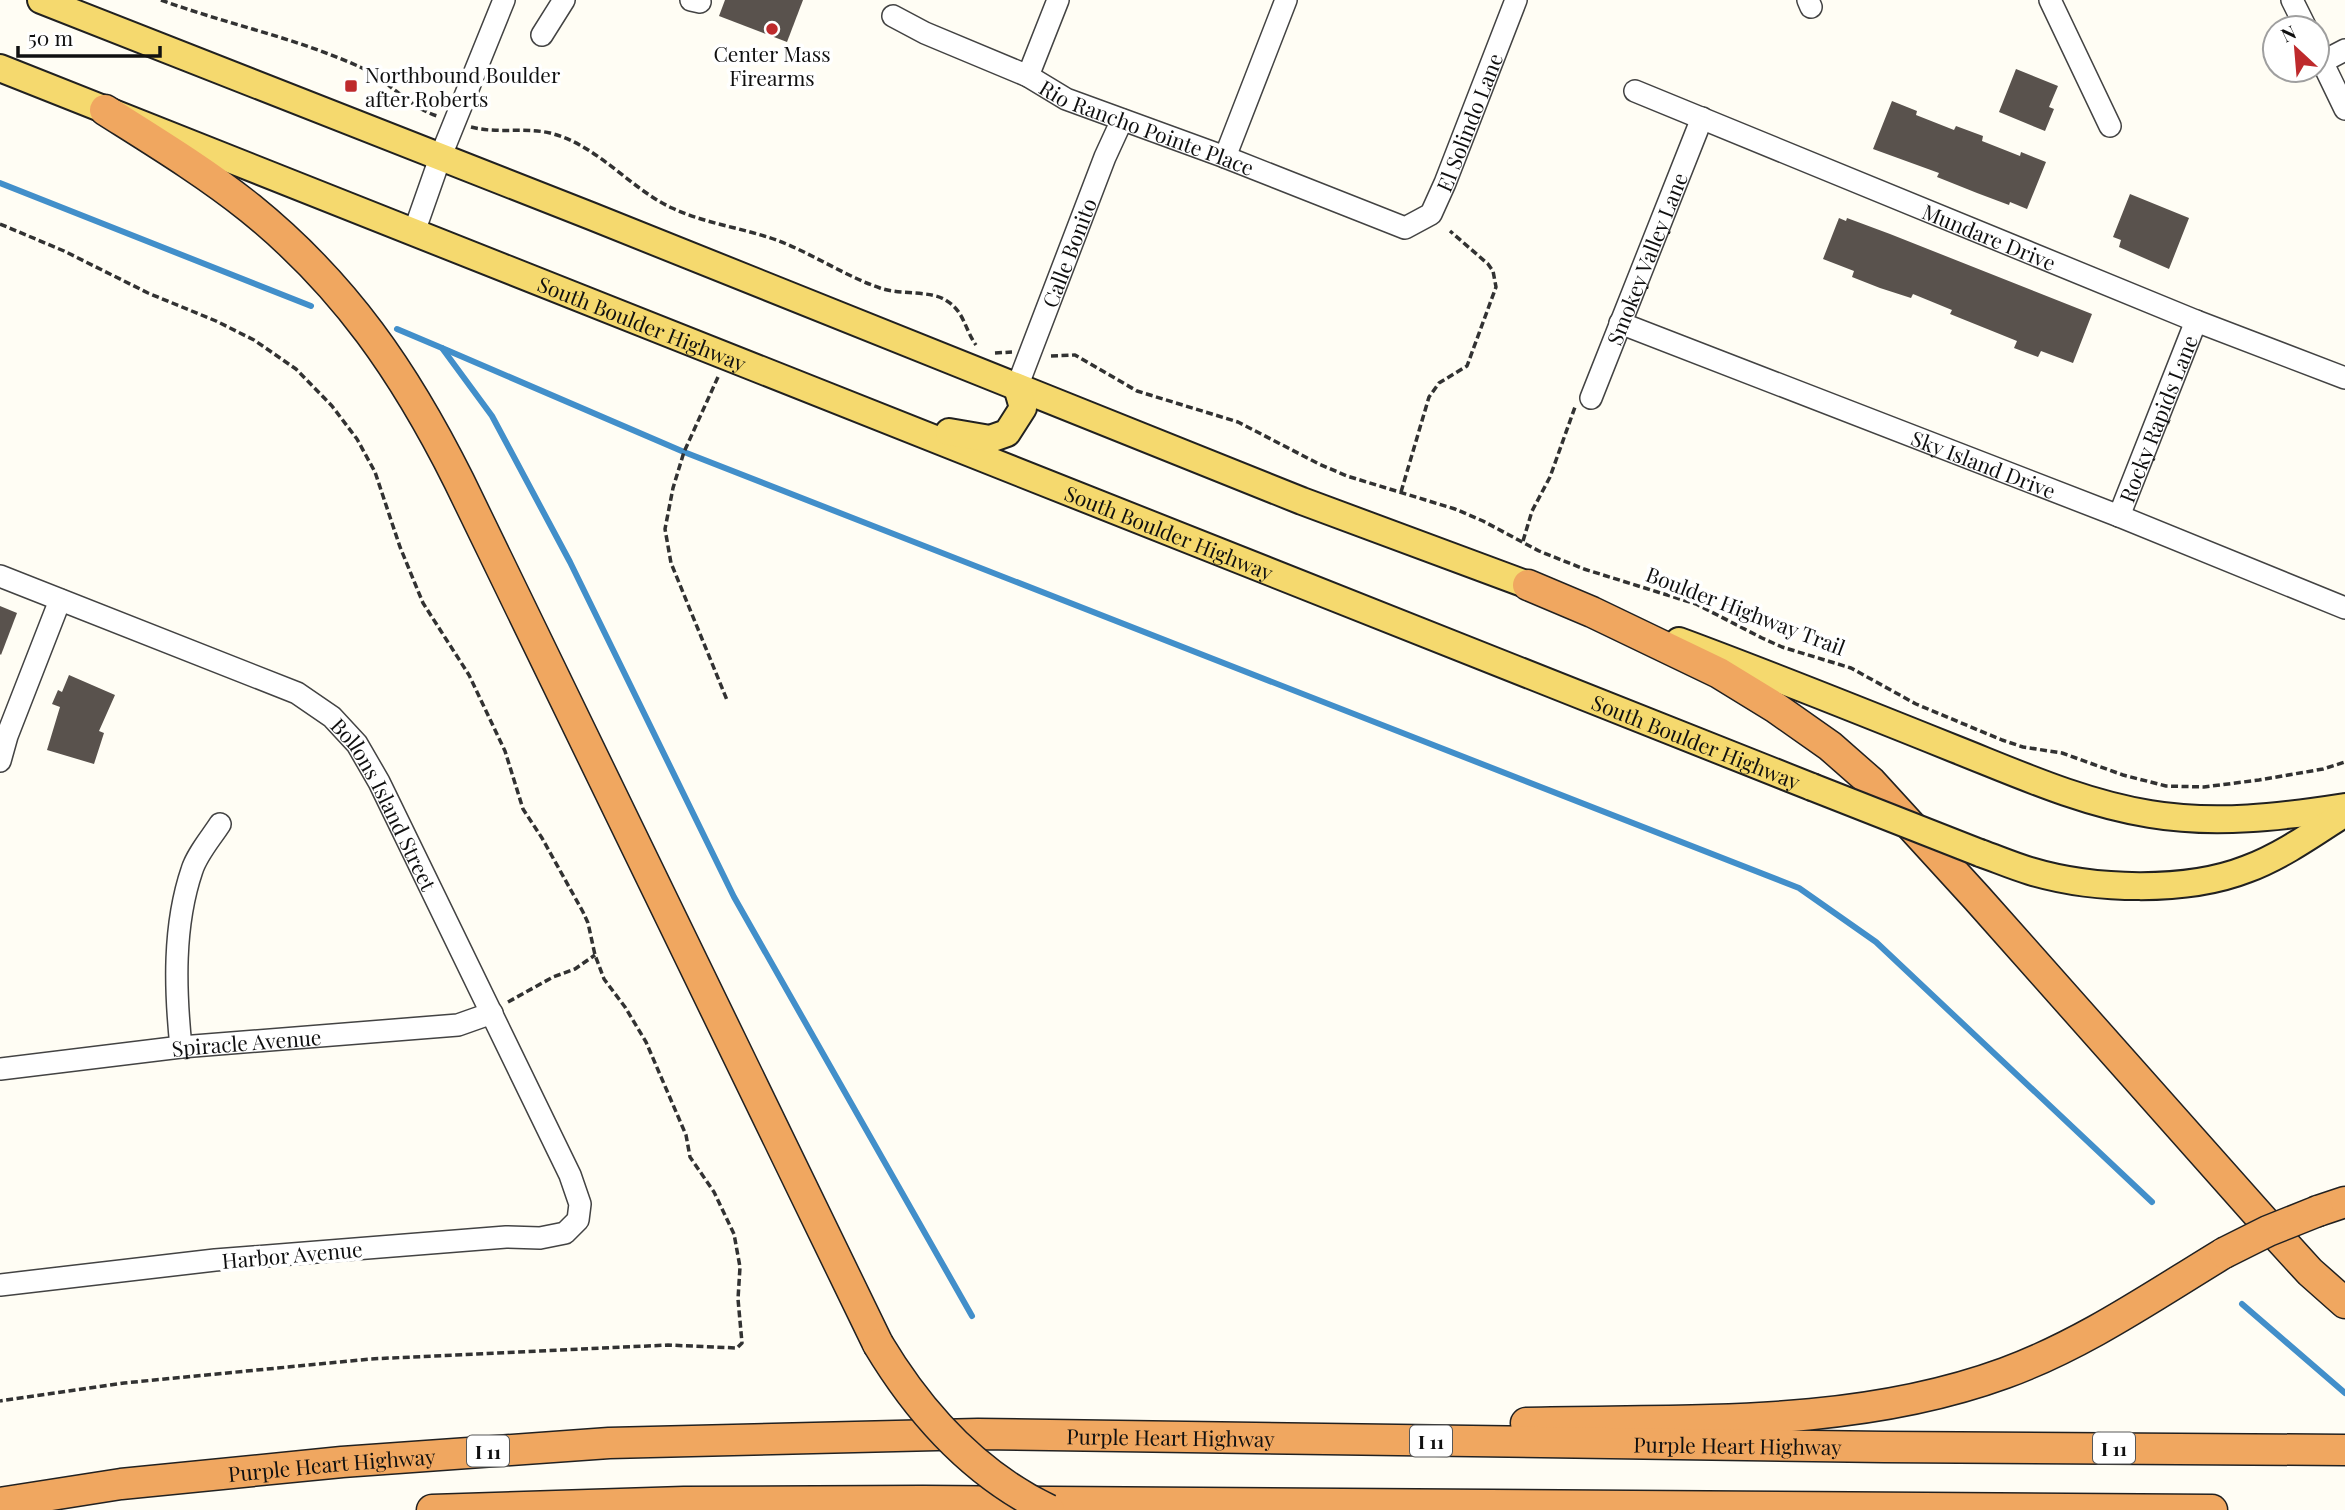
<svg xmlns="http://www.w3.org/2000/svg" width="2345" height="1510" viewBox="0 0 2345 1510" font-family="'Playfair Display',serif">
<rect width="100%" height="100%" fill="#fffdf4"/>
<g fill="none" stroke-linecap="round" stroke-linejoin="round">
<g stroke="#428fca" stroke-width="6">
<polyline points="0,183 311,306"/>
<polyline points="397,329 442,348 492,416 570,562 734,897 972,1316"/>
<polyline points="442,348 684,452 1799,888 1876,942 2152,1202"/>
<polyline points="2242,1304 2345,1393"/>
</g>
</g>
<g fill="#59524d">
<polygon points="725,0 803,0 787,42 719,16"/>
<polygon points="2016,69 2058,86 2049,107 2054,109 2045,131 1999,112"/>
<polygon points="1892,101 1917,111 1916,115 1954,130 1956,126 1983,136 1982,141 2020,156 2021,152 2046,162 2027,209 2010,202 2009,205 1977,193 1937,177 1939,173 1873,149"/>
<polygon points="2130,194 2189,218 2169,269 2119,247 2121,240 2113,237"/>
<polygon points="1839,218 1846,221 1847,218 1890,234 2092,314 2073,363 2041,351 2038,357 2014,348 2017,341 1950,314 1952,310 1913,294 1911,298 1880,288 1852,277 1854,271 1823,259"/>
<polygon points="0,606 17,613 1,655 0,654"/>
<polygon points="69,675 115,695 99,731 104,733 94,764 47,750 60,707 52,704 58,690 62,692"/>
</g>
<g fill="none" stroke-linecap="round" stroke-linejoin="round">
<defs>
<g id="minor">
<polyline points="691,0 700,2"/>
<polyline points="1808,0 1811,7"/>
<polyline points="2050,0 2110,126"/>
<polyline points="2292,0 2306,28"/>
<path id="s1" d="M893,16l32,17 103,43 38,23 159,58 180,71 26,-14 14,-31 71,-183"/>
<polyline points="542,35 564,0"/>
<polyline points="2317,51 2345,109"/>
<polyline points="2322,62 2345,50"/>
<polyline points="1028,76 1058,0"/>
<path id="s2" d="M1635,91l561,230 149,57"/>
<polyline points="1225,157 1286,0"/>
<polyline points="414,232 440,158 504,0"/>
<path id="s3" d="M1620,323l499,193 226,92"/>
<path id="s4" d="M1017,387l88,-230 17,-37"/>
<path id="s5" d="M1591,398l111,-280"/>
<path id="s6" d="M2119,516l77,-195"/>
<path id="s7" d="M0,576l297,117 35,24 25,27 22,38 191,393 10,29 -2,16 -13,13 -25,5 -34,-1 -291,23 -215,25"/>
<polyline points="0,761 7,736 60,600"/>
<path d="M181,1047c-6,-58 -8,-121 11,-177 5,-16 19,-32 28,-46"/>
<path id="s8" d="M0,1069l181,-22 277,-22 34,-12"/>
</g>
<g id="major">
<polyline points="41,0 591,216 1302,501 1547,592"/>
<path id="s9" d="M0,68l1812,719"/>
<polyline points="949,432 990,439 1007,433 1023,408 1017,387"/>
<path d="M1679,641c92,34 184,71 276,108 63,25 127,54 195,65 65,11 131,3 195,-7"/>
<path d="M1980,853c17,6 33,13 50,18 63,19 156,22 217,-2 35,-13 67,-36 98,-56"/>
</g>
<g id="highway">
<path d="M105,110c49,31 100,62 145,98 95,77 155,165 209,273l419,863"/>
<polyline points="1528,585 1592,612 1719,673 1776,708 1830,746 1871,782 1977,898 2279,1238 2310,1272 2345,1303"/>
<polyline points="2318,1211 2345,1202"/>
<path d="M1526,1423c160,-4 326,6 479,-50 79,-29 148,-77 219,-120"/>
<path id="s10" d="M0,1503l121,-19 221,-22 267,-19 369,-9 906,13 461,3"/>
<polyline points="432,1510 684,1502 923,1501 2212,1510"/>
</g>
</defs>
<use href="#minor" stroke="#434343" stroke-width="24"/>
<use href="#major" stroke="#212121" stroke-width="30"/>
<use href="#highway" stroke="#212121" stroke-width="33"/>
<g stroke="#323232" stroke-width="3.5" stroke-dasharray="7 3.5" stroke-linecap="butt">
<path d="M161,0c65,24 136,38 199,67 28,13 49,40 77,49"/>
<path d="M471,127c26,7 53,0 79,6 48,12 79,55 122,75 34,16 72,20 107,33 34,13 66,35 101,47 20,7 52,2 67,13 17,10 18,29 29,44"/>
<polyline points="0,224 64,251 148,293 216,321 254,340 296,369 332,406 357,439 375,472 400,547 423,603 469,675 505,751 523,809 542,838 583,912 588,923 595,955 604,979 625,1007 646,1042 686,1135 690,1157 714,1192 734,1234 740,1267 738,1299 742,1343 737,1348 668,1345 370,1359 124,1383 0,1401"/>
<polyline points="995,353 1012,352"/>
<polyline points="1051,356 1075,355 1137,391 1238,422 1319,464 1347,476 1455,509 1483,521 1539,551 1584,569 1696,604 1762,638 1782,647 1851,668 1916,704 2002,740 2023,747 2062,753 2123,775 2166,786 2204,787 2259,780 2323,769 2345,762"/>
<polyline points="718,377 684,452 673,488 665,529 671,563 727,700"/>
<polyline points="1401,492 1429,397 1439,383 1467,366 1496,287 1493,271 1488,264 1450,231"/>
<polyline points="1523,541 1532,511 1550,477 1575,407"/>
<polyline points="508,1002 553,977 575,969 595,955"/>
</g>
<use href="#minor" stroke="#fff" stroke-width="21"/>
<use href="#major" stroke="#f5d96e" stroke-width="26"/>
<use href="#highway" stroke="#f0a760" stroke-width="30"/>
<defs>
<polyline id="major-bridge" points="1812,787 1980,853"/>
<g id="highway-bridge">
<polyline points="2224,1253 2268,1231 2318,1211"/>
<path d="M878,1344c42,70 96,130 171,166"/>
</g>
</defs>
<use href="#major-bridge" stroke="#212121" stroke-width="30" stroke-linecap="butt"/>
<use href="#highway-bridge" stroke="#212121" stroke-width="33" stroke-linecap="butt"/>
<use href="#major-bridge" stroke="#f5d96e" stroke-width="26"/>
<use href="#highway-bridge" stroke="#f0a760" stroke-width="30"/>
</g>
<g fill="#be2a2c" stroke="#fff" stroke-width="2.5">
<circle cx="772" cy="29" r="7"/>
<rect x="344" y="79" width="14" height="14" rx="3.5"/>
</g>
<g text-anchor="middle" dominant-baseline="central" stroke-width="7" stroke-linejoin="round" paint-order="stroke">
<g fill="#fff" stroke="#585858" stroke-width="2">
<rect x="1410" y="1425.5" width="42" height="31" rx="5"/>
<rect x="2093" y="1432.5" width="42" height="31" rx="5"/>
<rect x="467" y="1435.5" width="42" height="31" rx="5"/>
</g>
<g font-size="19" font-weight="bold" fill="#101010">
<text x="1431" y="1441">I 11</text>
<text x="2114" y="1448">I 11</text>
<text x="488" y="1451">I 11</text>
</g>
<g font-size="21" fill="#101010" stroke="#fff">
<text x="772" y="53">Center Mass<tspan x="772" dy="24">Firearms</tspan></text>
<text x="365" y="74" text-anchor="start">Northbound Boulder<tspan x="365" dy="24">after Roberts</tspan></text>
</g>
<g font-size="21" fill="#101010" stroke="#fff">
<text stroke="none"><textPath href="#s1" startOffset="684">El Solindo Lane</textPath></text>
<text stroke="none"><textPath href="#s1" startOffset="278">Rio Rancho Pointe Place</textPath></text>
<text stroke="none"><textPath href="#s2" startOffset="383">Mundare Drive</textPath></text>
<text stroke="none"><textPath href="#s4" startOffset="144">Calle Bonito</textPath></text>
<text stroke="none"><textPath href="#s5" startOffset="150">Smokey Valley Lane</textPath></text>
<text stroke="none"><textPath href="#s9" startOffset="691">South Boulder Highway</textPath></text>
<text stroke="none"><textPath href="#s6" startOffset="105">Rocky Rapids Lane</textPath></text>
<text stroke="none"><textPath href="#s3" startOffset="390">Sky Island Drive</textPath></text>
<text stroke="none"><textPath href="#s9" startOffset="1258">South Boulder Highway</textPath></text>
<text transform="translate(1746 610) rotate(21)">Boulder Highway Trail</text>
<text stroke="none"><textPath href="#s9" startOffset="1825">South Boulder Highway</textPath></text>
<text stroke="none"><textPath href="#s7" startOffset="464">Bollons Island Street</textPath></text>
<text stroke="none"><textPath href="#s8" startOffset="248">Spiracle Avenue</textPath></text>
<text transform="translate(292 1254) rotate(-5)">Harbor Avenue</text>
<text stroke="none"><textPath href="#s10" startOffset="1174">Purple Heart Highway</textPath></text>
<text stroke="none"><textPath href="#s10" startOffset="1741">Purple Heart Highway</textPath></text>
<text stroke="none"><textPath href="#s10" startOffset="334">Purple Heart Highway</textPath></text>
</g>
</g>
<g transform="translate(2296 49) rotate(334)"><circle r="33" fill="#ffffff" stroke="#9f9f9f" stroke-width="2"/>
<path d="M0-5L12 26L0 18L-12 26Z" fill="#be2a2c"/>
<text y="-10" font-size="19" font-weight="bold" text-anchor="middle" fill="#101010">N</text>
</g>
<path d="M18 46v10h142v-10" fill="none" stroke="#101010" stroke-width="3.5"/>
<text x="28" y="46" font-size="21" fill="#101010" stroke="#ffffff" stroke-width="5" paint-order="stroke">50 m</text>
</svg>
